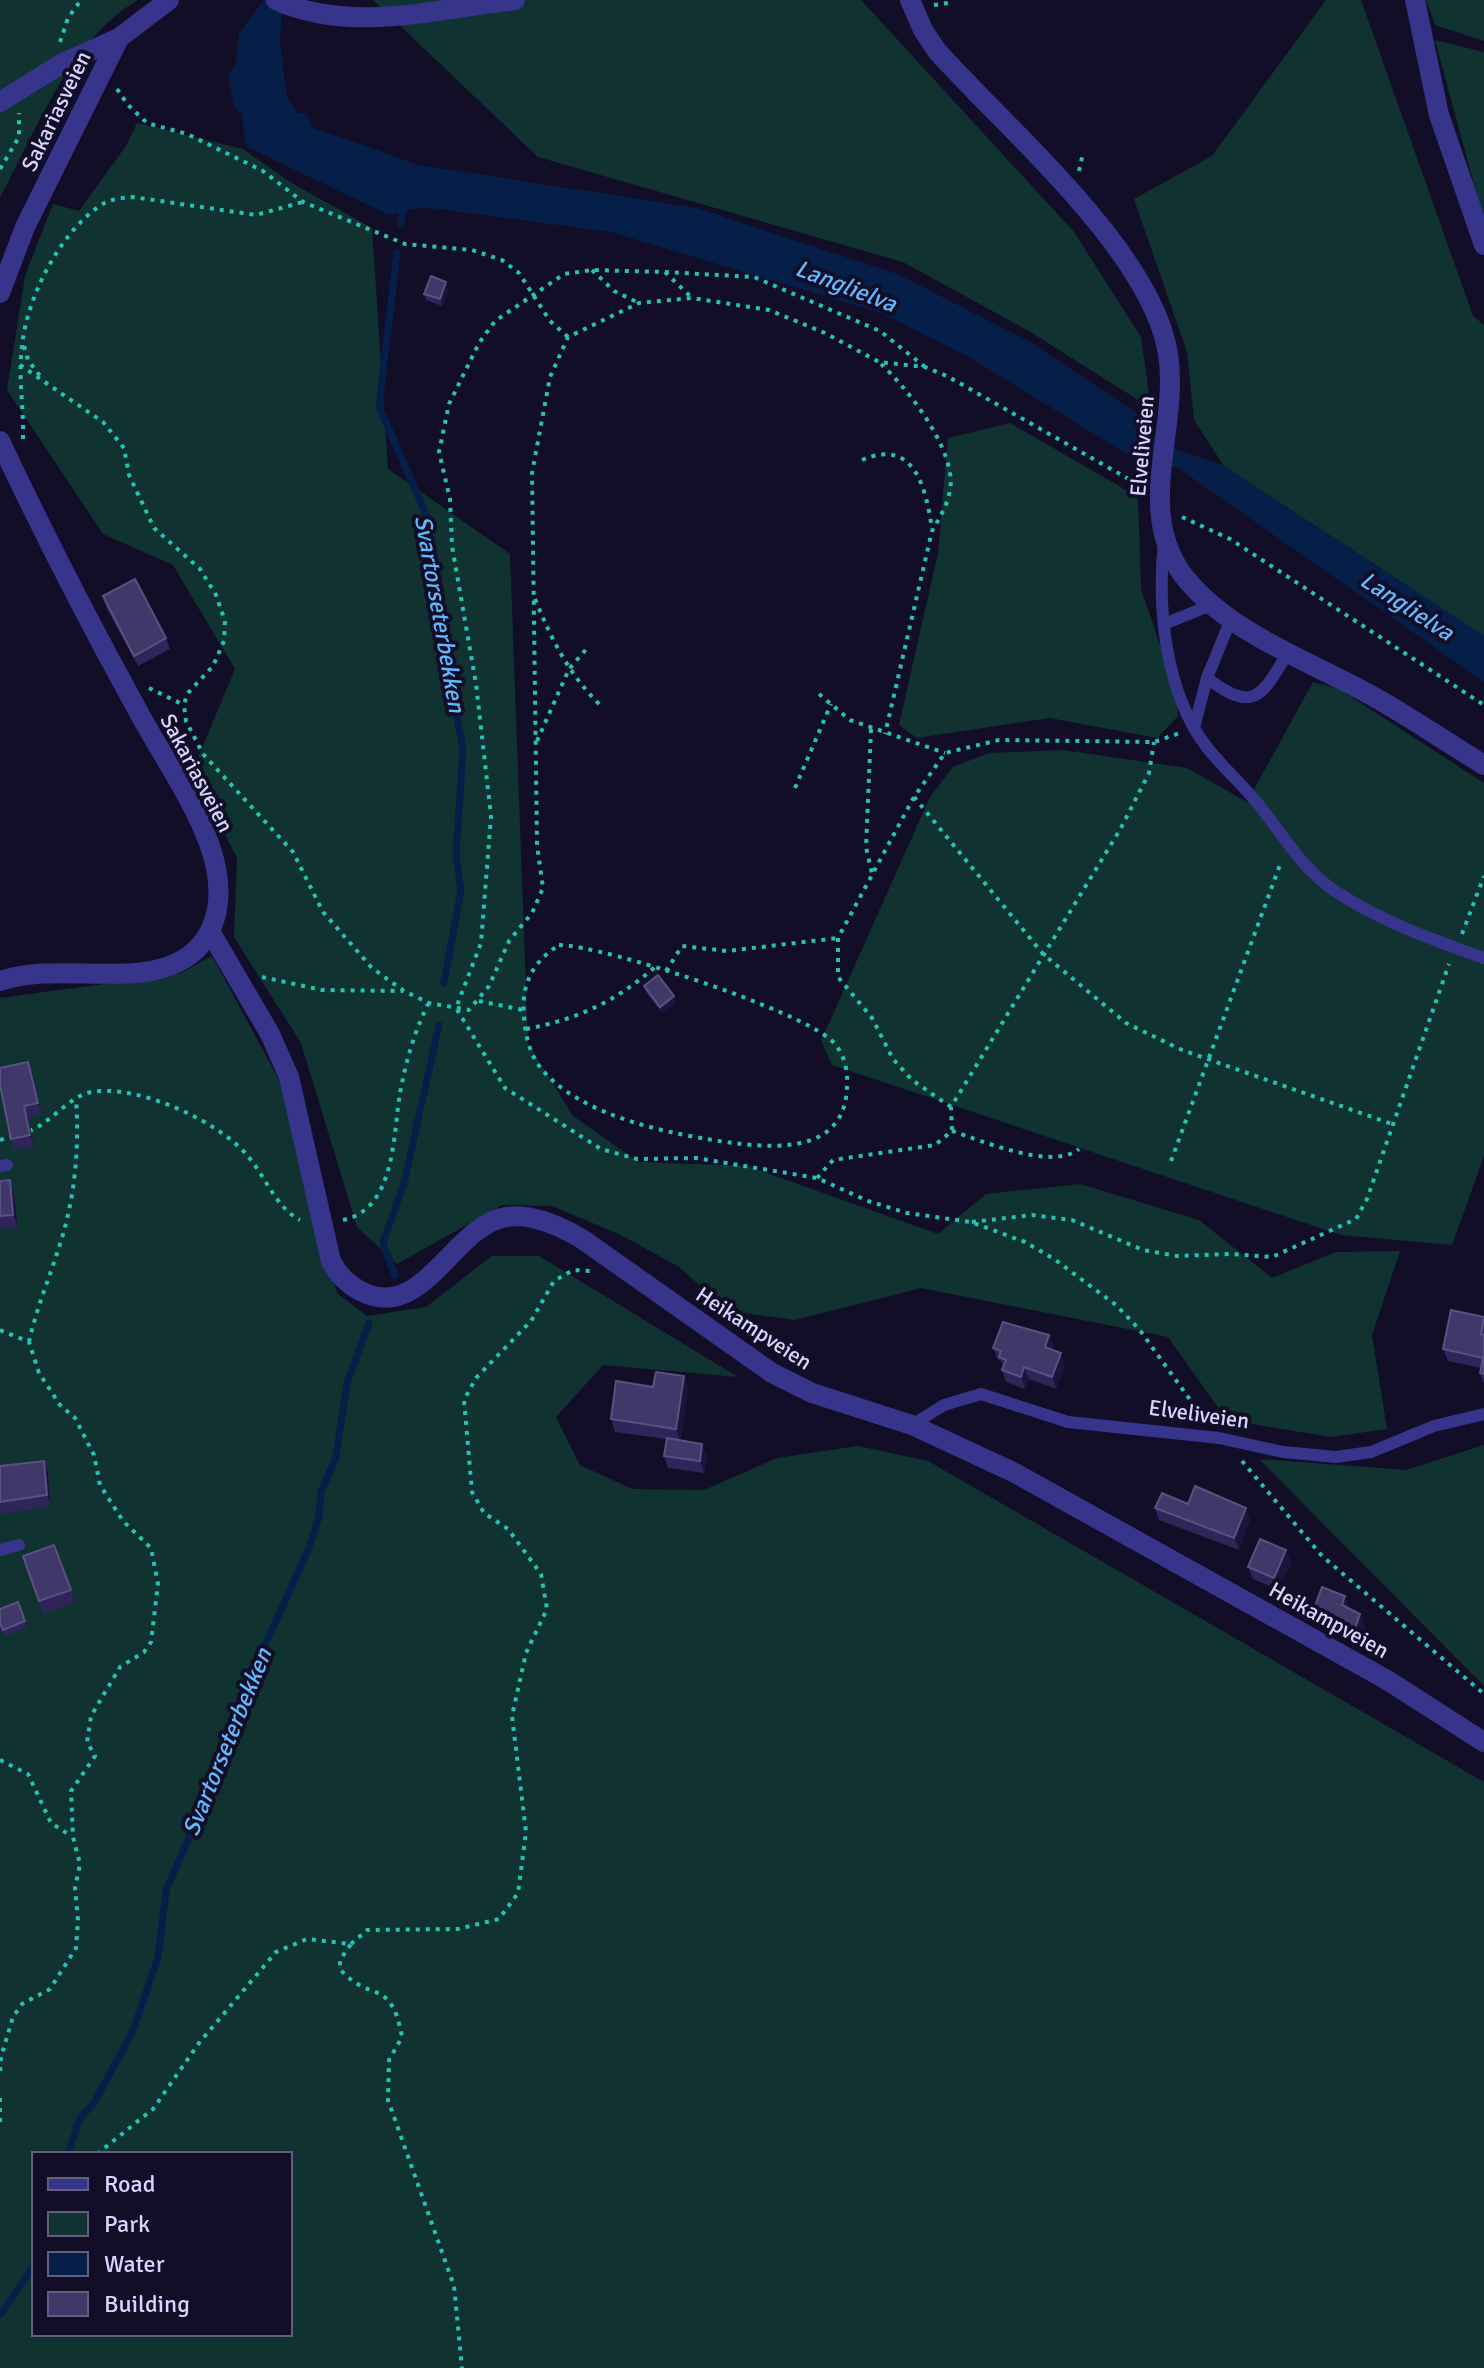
<svg xmlns="http://www.w3.org/2000/svg" width="1484" height="2368" viewBox="0 0 1484 2368" font-family="Signika,sans-serif">
<rect width="100%" height="100%" fill="#120e28"/>
<g fill="#103331" fill-rule="evenodd">
<path d="M0,0h138c-68,39 -101,130 -138,197z"/>
<polygon points="373,0 861,0 1074,232 1141,337 1151,408 1029,331 903,262 538,157"/>
<polygon points="1326,0 1361,0 1473,316 1484,325 1484,636 1224,466 1194,420 1187,352 1134,199 1212,156"/>
<polygon points="1426,0 1484,0 1484,41 1435,25"/>
<polygon points="1435,40 1484,52 1484,213 1478,199"/>
<polygon points="137,123 243,149 290,182 372,228 388,469 510,554 528,1043 573,1116 638,1162 747,1166 938,1234 986,1194 1080,1184 1199,1220 1272,1278 1336,1252 1400,1251 1372,1335 1387,1429 1331,1437 1227,1420 1168,1337 921,1288 795,1320 729,1311 679,1267 621,1235 552,1206 502,1205 397,1264 357,1227 301,1043 234,937 237,858 193,770 235,669 173,565 103,534 7,390 25,276 53,204 79,211 126,146"/>
<polygon points="1010,423 1138,497 1141,589 1176,692 1178,716 1157,738 1050,718 917,738 899,725 938,553 948,438"/>
<polygon points="1313,682 1339,689 1484,783 1484,1156 1452,1245 1341,1235 832,1065 821,1041 930,797 953,767 989,753 1063,750 1187,768 1247,802"/>
<path d="M212,956l72,133 53,204 30,23 59,-9 66,-51h47l199,121 -135,-12 -47,52 24,48 52,24 72,1 73,-32 81,-12 70,15 556,321v586h-1484v-1370l179,-24zM34,2154h256v180h-256z"/>
<polygon points="1484,1445 1484,1686 1259,1459 1406,1470"/>
</g>
<polygon fill="#061f49" points="264,0 292,0 281,17 280,43 287,97 298,114 306,113 314,128 419,165 697,208 897,274 1029,341 1150,422 1150,434 1176,449 1224,466 1484,636 1484,682 1178,468 1151,456 1143,464 969,357 881,313 611,232 423,207 389,215 247,147 241,113 234,106 228,76 236,64 239,33"/>
<g fill="none" stroke-linecap="round" stroke-linejoin="round">
<g stroke="#061f49" stroke-width="7">
<polyline points="401,224 403,206"/>
<polyline points="397,253 379,406 424,510 433,559 436,603 463,750 456,855 461,890 444,983"/>
<polyline points="395,1276 383,1243 404,1183 439,1025"/>
<polyline points="68,2154 80,2118 94,2103 133,2031 158,1957 166,1891 240,1718 251,1676 309,1548 319,1516 321,1492 336,1457 347,1383 369,1323"/>
<polyline points="0,2315 34,2266"/>
</g>
<g stroke="#26c2b6" stroke-width="4" stroke-dasharray="4 6" stroke-linecap="butt">
<polyline points="934,5 948,3"/>
<polyline points="60,42 68,18 81,0"/>
<polyline points="117,89 128,105 147,123 187,134 263,171 303,202 405,244 472,250 502,260 519,273 550,321 568,337"/>
<polyline points="0,169 19,137 19,113"/>
<polyline points="1079,171 1083,153"/>
<polyline points="592,270 614,291 639,303"/>
<polyline points="665,272 692,298"/>
<polyline points="24,346 28,360 40,376"/>
<path d="M881,364c26,24 63,72 69,109 4,21 -8,41 -18,58l-47,203"/>
<polyline points="20,365 103,422 124,448 129,475 154,528 200,569 216,595 225,621 224,641 213,666 187,694 184,705 186,721 203,754 293,852 323,912 372,968 404,991 429,1003 469,1010 489,986 509,941 532,913 543,888 537,845 532,473 550,377 568,337 639,303 692,298 769,310 825,333 879,362 925,367 947,376 1141,486"/>
<polyline points="925,367 880,331 754,277 665,272 592,270 564,274 495,321 479,343 449,404 439,452 450,499 452,546 476,684 491,816 481,943 456,1008 505,1088 601,1149 637,1159 696,1158 817,1178 868,1201 907,1213 971,1222 1025,1242 1054,1259 1116,1305 1139,1329 1204,1419"/>
<path d="M23,439c1,-31 -5,-61 -1,-93 5,-48 36,-110 76,-139 11,-8 22,-9 35,-10l123,18 47,-13"/>
<path d="M862,460c53,-23 64,29 70,69"/>
<polyline points="1182,517 1230,539 1484,705"/>
<path d="M535,599c17,42 35,77 67,108"/>
<polyline points="149,688 184,705"/>
<polyline points="819,694 850,720 945,753"/>
<polyline points="871,729 866,847 873,878"/>
<polyline points="537,741 569,669 589,646"/>
<polyline points="795,788 831,704"/>
<polyline points="914,797 1043,954 1126,1023 1182,1050 1392,1124"/>
<polyline points="1462,934 1484,876"/>
<path d="M559,945c47,1 239,65 272,95 12,11 17,28 16,44 0,67 -65,65 -114,59 -59,-8 -154,-26 -193,-76 -11,-14 -15,-34 -16,-51 -3,-33 9,-54 35,-71z"/>
<polyline points="666,971 682,946 727,951 838,938"/>
<polyline points="262,977 322,990 403,991"/>
<polyline points="479,1001 523,1010"/>
<path d="M526,1029c52,-10 89,-27 129,-62"/>
<polyline points="951,1107 912,1080 893,1059 872,1018 838,977 838,938 914,797 945,753 999,740 1154,742 1180,733"/>
<path d="M29,1131c22,-8 39,-34 62,-39 46,-8 125,28 155,62 19,21 29,53 54,66"/>
<path d="M952,1131c31,10 100,40 127,18"/>
<polyline points="0,1140 13,1136"/>
<polyline points="1171,1161 1281,862"/>
<polyline points="817,1178 833,1160 935,1145 952,1131 951,1107 1121,828 1149,773 1154,742"/>
<path d="M343,1220c53,-11 50,-86 57,-127 6,-32 14,-60 28,-89"/>
<polyline points="972,1222 1032,1215 1072,1220 1143,1250 1177,1256 1231,1254 1272,1257 1356,1219 1367,1199 1449,964"/>
<polyline points="0,1330 29,1342 39,1373 60,1405 75,1418 94,1455 100,1485 123,1521 151,1548 158,1584 151,1642 144,1652 120,1667 91,1716 87,1742 95,1756 71,1791 73,1837 80,1864 75,1888 78,1920 76,1948 50,1989 22,2004 13,2017 1,2057 0,2075"/>
<path d="M29,1342c9,-41 27,-79 37,-119 10,-39 13,-83 10,-124"/>
<polyline points="1242,1461 1322,1556 1484,1694"/>
<polyline points="0,1760 28,1774 51,1823 71,1836"/>
<polyline points="351,1944 367,1930 458,1929 499,1919 518,1893 526,1832 512,1716 526,1653 547,1609 541,1574 508,1529 484,1513 472,1492 464,1400 476,1378 531,1321 554,1281 573,1270 591,1271"/>
<polyline points="0,2098 0,2122"/>
<path d="M97,2154l56,-45 46,-66 77,-91 31,-13 44,5 -11,16v9c30,35 51,7 62,68l-13,23 -1,40 66,186 8,82"/>
</g>
<g stroke="#37358b" stroke-width="12">
<path d="M1164,542c-7,65 1,150 42,204 16,21 36,38 53,59 24,30 43,64 76,86 45,30 98,49 149,67"/>
<polyline points="1164,624 1214,604"/>
<path d="M1207,678c48,37 55,17 82,-27"/>
<polyline points="1194,728 1207,678 1231,619"/>
<polyline points="0,1166 7,1165"/>
<polyline points="912,1425 944,1405 981,1394 1068,1422 1219,1438 1283,1452 1336,1457 1371,1452 1434,1426 1484,1414"/>
<polyline points="0,1550 19,1545"/>
</g>
<g stroke="#37358b" stroke-width="20">
<path d="M276,0c76,34 159,9 239,0"/>
<path d="M910,0l13,30 14,21c69,77 206,193 229,293 18,76 -34,162 17,231 45,59 130,87 193,123 37,21 72,45 108,67"/>
<polyline points="1415,0 1439,115 1484,245"/>
<polyline points="0,102 61,64 119,38 169,0"/>
<polyline points="0,293 25,227 119,38"/>
<path d="M0,441c43,92 89,181 138,270 25,47 68,106 78,157 7,35 0,71 -32,91 -49,30 -125,2 -184,22"/>
<path d="M211,933l59,101 19,43 42,184c8,16 19,26 36,33 58,23 88,-69 139,-77 26,-4 54,9 76,22l190,134 40,20 100,32 103,48 372,207 97,62"/>
</g>
</g>
<g fill="#2f2558">
<polygon points="446,282 449,288 442,306 426,300 424,294"/>
<polygon points="103,596 166,638 170,649 138,666 106,607"/>
<polygon points="644,986 676,1003 662,1013 646,992"/>
<polygon points="28,1062 32,1073 42,1113 28,1117 34,1146 14,1150 11,1139"/>
<polygon points="10,1180 14,1193 18,1227 0,1229 0,1181"/>
<polygon points="1484,1317 1484,1384 1480,1373 1481,1368 1448,1361 1443,1349"/>
<polygon points="1049,1335 1054,1347 1053,1350 1065,1365 1056,1389 1029,1379 1025,1389 1006,1382 1002,1370 1003,1367 1001,1361 998,1360 993,1348"/>
<polygon points="684,1376 688,1388 680,1441 707,1456 704,1473 668,1468 664,1456 666,1439 615,1432 611,1419 653,1387"/>
<polygon points="44,1461 48,1473 51,1506 0,1514 0,1466"/>
<polygon points="1188,1504 1250,1520 1239,1550 1159,1520 1155,1508"/>
<polygon points="54,1545 75,1602 43,1614 23,1556"/>
<polygon points="1286,1550 1291,1562 1279,1590 1253,1579 1248,1567"/>
<polygon points="1345,1596 1349,1609 1365,1627 1358,1646 1316,1626 1312,1614"/>
<polygon points="18,1602 27,1627 5,1636 0,1623"/>
</g>
<g fill="#1c143d">
<polygon points="446,282 449,288 442,306 440,299"/>
<polygon points="674,996 676,1003 662,1013 660,1007"/>
<polygon points="28,1062 32,1073 42,1113 38,1103"/>
<polygon points="24,1106 28,1117 34,1146 30,1135"/>
<polygon points="10,1180 14,1193 18,1227 13,1215"/>
<polygon points="1049,1335 1054,1347 1049,1359 1045,1347"/>
<polygon points="1061,1353 1065,1365 1056,1389 1052,1377"/>
<polygon points="1024,1367 1029,1379 1025,1389 1021,1377"/>
<polygon points="684,1376 688,1388 680,1441 676,1429"/>
<polygon points="702,1444 707,1456 704,1473 700,1461"/>
<polygon points="44,1461 48,1473 51,1506 47,1495"/>
<polygon points="1246,1508 1250,1520 1239,1550 1234,1538"/>
<polygon points="1286,1550 1291,1562 1279,1590 1274,1578"/>
<polygon points="1345,1596 1350,1608 1346,1617 1342,1605"/>
<polygon points="1360,1614 1365,1627 1358,1646 1353,1634"/>
</g>
<g fill="#41386a" stroke="#595181" stroke-width="2">
<polygon points="431,276 446,282 440,299 424,294"/>
<polygon points="135,579 166,638 134,656 103,596"/>
<polygon points="658,975 674,996 660,1007 644,986"/>
<polygon points="28,1062 38,1103 24,1106 30,1135 11,1139 0,1085 0,1068"/>
<polygon points="10,1180 13,1215 0,1216 0,1181"/>
<polygon points="1451,1310 1484,1317 1481,1334 1484,1335 1484,1374 1480,1373 1483,1358 1443,1349"/>
<polygon points="1003,1322 1049,1335 1045,1347 1061,1353 1052,1377 1024,1367 1021,1377 1002,1370 1006,1360 999,1357 1001,1351 993,1348"/>
<polygon points="656,1372 684,1376 676,1429 611,1419 616,1381 653,1387"/>
<polygon points="667,1438 702,1444 700,1461 664,1456"/>
<polygon points="44,1461 47,1495 0,1502 0,1466"/>
<polygon points="1195,1486 1246,1508 1234,1538 1155,1508 1162,1493 1188,1504"/>
<polygon points="1260,1539 1286,1550 1274,1578 1248,1567"/>
<polygon points="54,1545 71,1590 39,1601 23,1556"/>
<polygon points="1322,1587 1345,1596 1342,1605 1360,1614 1353,1634 1312,1614"/>
<polygon points="18,1602 25,1621 3,1630 0,1623 0,1609"/>
</g>
<g text-anchor="middle" dominant-baseline="central" stroke-width="8" stroke-linejoin="round" paint-order="stroke">
<g font-size="22" fill="#d9d5ff" stroke="#120e28">
<text transform="translate(56 111) rotate(-64)">Sakariasveien</text>
<text transform="translate(1142 446) rotate(-85)">Elveliveien</text>
<text transform="translate(197 773) rotate(62)">Sakariasveien</text>
<text transform="translate(754 1328) rotate(33)">Heikampveien</text>
<text transform="translate(1199 1414) rotate(8)">Elveliveien</text>
<text transform="translate(1329 1620) rotate(29)">Heikampveien</text>
</g>
<g font-size="24" font-style="italic" fill="#63b9ff" stroke="#120e28">
<text transform="translate(846 286) rotate(21)">Langlielva</text>
<text transform="translate(1407 606) rotate(33)">Langlielva</text>
<text transform="translate(440 614) rotate(80)">Svartorseterbekken</text>
<text transform="translate(227 1742) rotate(-68)">Svartorseterbekken</text>
</g>
</g>
<rect x="32" y="2152" width="260" height="184" fill="#120e28" stroke="#625e7e" stroke-width="2"/>
<rect x="48" y="2178" width="40" height="12" fill="#37358b" stroke="#625e7e" stroke-width="2"/>
<text x="104" y="2192" font-size="24" fill="#d9d5ff">Road</text>
<rect x="48" y="2212" width="40" height="24" fill="#103331" stroke="#625e7e" stroke-width="2"/>
<text x="104" y="2232" font-size="24" fill="#d9d5ff">Park</text>
<rect x="48" y="2252" width="40" height="24" fill="#061f49" stroke="#625e7e" stroke-width="2"/>
<text x="104" y="2272" font-size="24" fill="#d9d5ff">Water</text>
<rect x="48" y="2292" width="40" height="24" fill="#41386a" stroke="#625e7e" stroke-width="2"/>
<text x="104" y="2312" font-size="24" fill="#d9d5ff">Building</text>
</svg>
